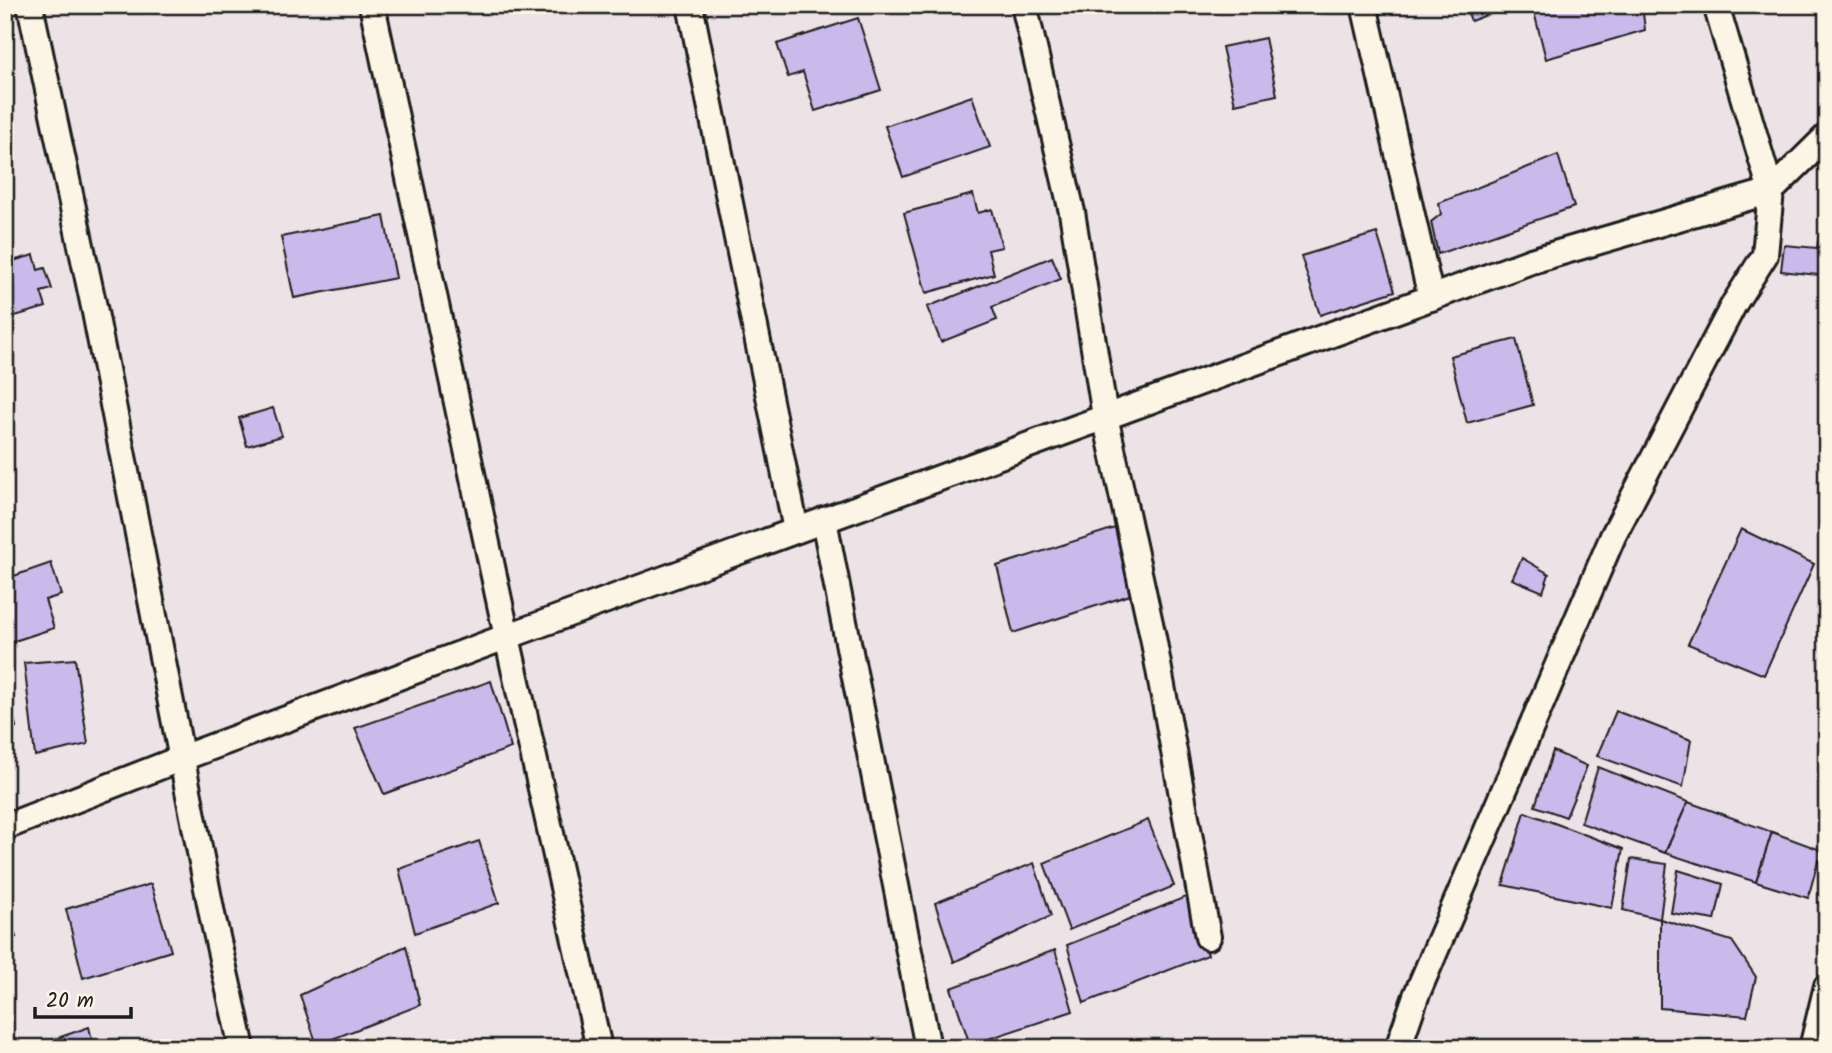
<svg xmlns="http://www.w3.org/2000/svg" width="1832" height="1053" viewBox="0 0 1832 1053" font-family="Kalam,sans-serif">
<rect width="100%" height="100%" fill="#ede3e7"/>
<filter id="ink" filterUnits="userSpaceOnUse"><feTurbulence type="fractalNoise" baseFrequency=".0143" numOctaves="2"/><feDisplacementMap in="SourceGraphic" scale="14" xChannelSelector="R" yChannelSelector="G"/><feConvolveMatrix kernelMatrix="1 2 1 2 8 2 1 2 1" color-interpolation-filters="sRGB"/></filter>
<g filter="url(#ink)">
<g fill="#c9baeb" stroke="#1c1c1c" stroke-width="2">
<polygon points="1465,5 1513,5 1471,21"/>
<polygon points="1556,5 1642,5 1645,30 1546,59 1534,12"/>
<polygon points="858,18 881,90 815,111 803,72 788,77 777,44"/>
<polygon points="1265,38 1277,95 1235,104 1222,47"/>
<polygon points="972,96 990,147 903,177 885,126"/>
<polygon points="1558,155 1574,207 1438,254 1431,222 1441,214 1439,203"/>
<polygon points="973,194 978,213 992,209 1002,247 988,250 994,274 926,293 904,213"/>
<polygon points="384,216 396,278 294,298 281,237"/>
<polygon points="1377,233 1395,291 1320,315 1301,256"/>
<polygon points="1819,237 1827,238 1827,276 1781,271 1784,245 1817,248"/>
<polygon points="34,255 38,270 45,268 52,289 41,292 46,307 5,319 5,263"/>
<polygon points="1052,257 1061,279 992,307 997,320 941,342 927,307"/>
<polygon points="1516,339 1533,405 1467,423 1450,356"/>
<polygon points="273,408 282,436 247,446 239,418"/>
<polygon points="1121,526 1139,592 1013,633 997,566"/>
<polygon points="1741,529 1814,564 1764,675 1688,644"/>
<polygon points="1522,558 1549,574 1543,592 1512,579"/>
<polygon points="51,563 61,595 45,600 54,628 5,644 5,579"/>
<polygon points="75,659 88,744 35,756 24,663"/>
<polygon points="5,681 16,727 5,732"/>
<polygon points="491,681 511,748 384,794 355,728"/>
<polygon points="1616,711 1691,740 1683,787 1597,756"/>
<polygon points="1553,751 1587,766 1566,817 1535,806"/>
<polygon points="1598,767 1688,802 1665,853 1581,823"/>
<polygon points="1688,802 1772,832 1756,882 1665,853"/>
<polygon points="1525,812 1623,849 1612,908 1503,885"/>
<polygon points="1148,820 1174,886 1069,930 1044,863"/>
<polygon points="1772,832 1821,850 1808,898 1756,882"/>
<polygon points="479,841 499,903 415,933 399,869"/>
<polygon points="1631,859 1667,864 1660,919 1623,910"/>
<polygon points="1034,863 1051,916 954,962 935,903"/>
<polygon points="1678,870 1723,884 1715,920 1671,913"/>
<polygon points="151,884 171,951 83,978 66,909"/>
<polygon points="1188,896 1208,955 1084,1003 1067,945"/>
<polygon points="5,909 16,937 5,940"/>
<polygon points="1660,919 1732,941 1756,977 1747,1016 1660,1008"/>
<polygon points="406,946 420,1005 317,1045 300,995"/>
<polygon points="1055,950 1073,1011 970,1045 951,988"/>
<polygon points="89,1027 94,1048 29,1048"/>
</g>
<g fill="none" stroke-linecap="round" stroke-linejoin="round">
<defs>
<g id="street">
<polyline points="30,5 94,307 213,919 242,1048"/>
<polyline points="372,5 507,637 599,1048"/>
<polyline points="690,5 796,530"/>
<polyline points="1024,5 1072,212 1105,416 1153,637 1208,937"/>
<polyline points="1364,5 1431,298"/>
<polyline points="824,520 928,1048"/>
<polyline points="5,827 182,758 484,645 1531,261 1771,191 1827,136"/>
<polyline points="1398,1048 1416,996 1613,536 1734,304 1765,255 1771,191 1716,5"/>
<polyline points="1812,1048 1827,986"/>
</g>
</defs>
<use href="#street" stroke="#1c1c1c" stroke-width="30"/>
<use href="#street" stroke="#fcf5e5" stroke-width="24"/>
</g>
</g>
<rect width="1832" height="1053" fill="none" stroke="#fcf5e5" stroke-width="28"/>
<rect x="14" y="14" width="1804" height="1025" fill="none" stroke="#1c1c1c" stroke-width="2.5" filter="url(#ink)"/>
<path d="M35 1007v10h96v-10" fill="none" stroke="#1c1c1c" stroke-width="3.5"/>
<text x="46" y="1007" font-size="21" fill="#1c1c1c" stroke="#fcf5e5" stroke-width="5" paint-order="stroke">20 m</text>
</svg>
